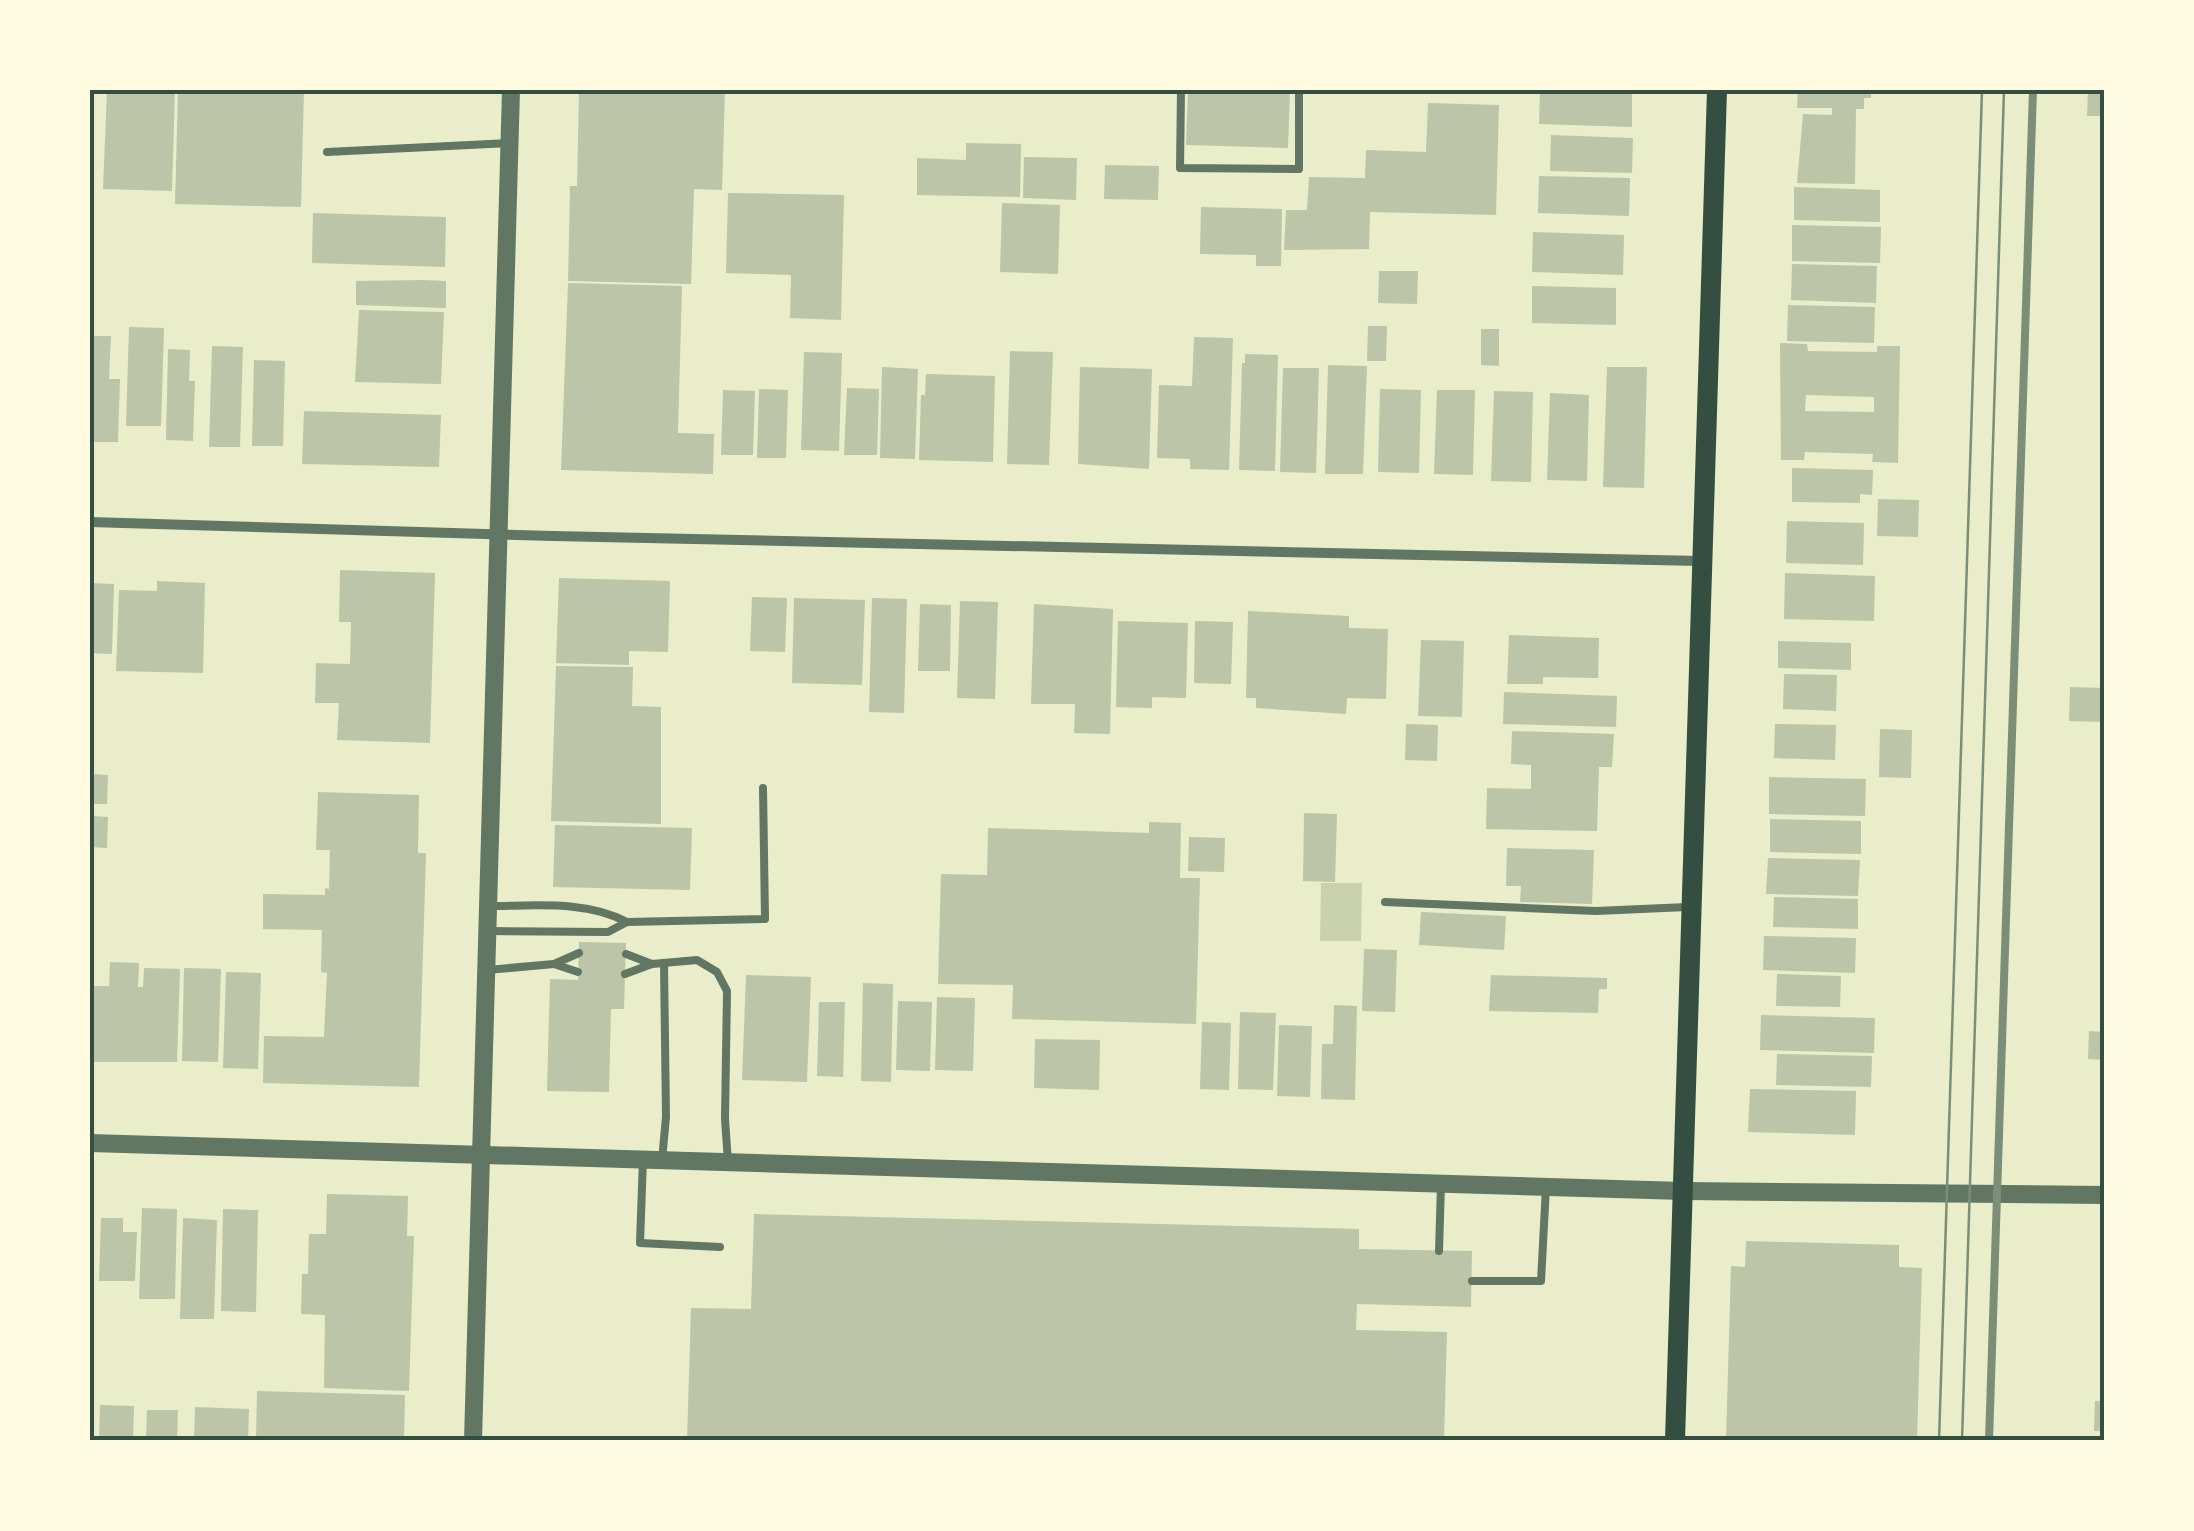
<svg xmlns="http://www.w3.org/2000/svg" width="2194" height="1531" viewBox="0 0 2194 1531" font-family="Commissioner,sans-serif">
<rect width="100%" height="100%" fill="#e9edc9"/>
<polygon fill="#cad2ad" points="1321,883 1362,883 1361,941 1320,941"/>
<g fill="#bcc5a7" fill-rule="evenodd">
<polygon points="107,90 175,90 172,191 103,189"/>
<polygon points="178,90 304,90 301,207 175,204"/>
<polygon points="579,90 725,90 722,190 694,189 691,284 568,281 570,186 577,186"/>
<polygon points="1188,90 1290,90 1288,148 1186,145"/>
<polygon points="1540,90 1632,90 1632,127 1539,124"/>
<polygon points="1798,90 1871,90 1871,98 1864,98 1864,109 1856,109 1855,184 1797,183 1803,114 1832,115 1832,108 1797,108"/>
<polygon points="2088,90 2104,90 2104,116 2087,116"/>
<polygon points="1428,103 1499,105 1496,215 1370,212 1369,249 1284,250 1286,210 1307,210 1309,177 1365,178 1366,150 1426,152"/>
<polygon points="1551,135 1633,138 1632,173 1550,171"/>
<polygon points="966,143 1021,144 1020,197 917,195 917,158 966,160"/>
<polygon points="1024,157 1077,158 1076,200 1023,198"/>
<polygon points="1105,165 1159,166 1158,200 1104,199"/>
<polygon points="1539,176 1630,178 1629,216 1538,213"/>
<polygon points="1794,187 1880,190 1880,222 1794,220"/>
<polygon points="728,193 844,195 841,320 790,318 791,275 726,273"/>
<polygon points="1002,203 1060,205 1058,274 1000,272"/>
<polygon points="1201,207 1282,209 1281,266 1256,266 1256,255 1200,254"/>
<polygon points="313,213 446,217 445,267 312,263"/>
<polygon points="1792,225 1881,227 1880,263 1792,261"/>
<polygon points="1533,232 1624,235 1623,275 1532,272"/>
<polygon points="1792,264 1877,266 1876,303 1791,300"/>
<polygon points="1379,271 1418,271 1417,304 1378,303"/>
<polygon points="423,280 446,281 446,308 356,305 356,281"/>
<polygon points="568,283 682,286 678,433 714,434 713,474 561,470"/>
<polygon points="1532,286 1616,288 1616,325 1532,323"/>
<polygon points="1788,305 1875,307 1874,343 1787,341"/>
<polygon points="359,310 444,312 441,384 355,382"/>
<polygon points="1368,326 1387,326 1386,361 1367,361"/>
<polygon points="129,327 164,328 161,426 126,426"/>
<polygon points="1481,329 1499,329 1499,366 1481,365"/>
<polygon points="91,336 111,336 109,379 120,379 118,442 90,442"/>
<polygon points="1194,337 1233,338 1229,470 1190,469 1190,459 1157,458 1159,385 1192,386"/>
<path d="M1780,343l27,1 1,7 69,1v-6h23l-2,117 -26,-1 1,-8 -68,-2 -1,8h-23zM1806,395l68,2v15l-69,-1z"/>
<polygon points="212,346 243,347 240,447 209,447"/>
<polygon points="168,349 190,350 189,381 195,381 193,441 166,440"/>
<polygon points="1010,351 1053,352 1049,465 1007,464"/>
<polygon points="804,352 842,353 839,451 801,450"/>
<polygon points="1245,354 1278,355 1275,471 1239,470 1242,363 1245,363"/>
<polygon points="254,360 285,361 283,446 252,446"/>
<polygon points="1328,365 1367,366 1363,474 1325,474"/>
<polygon points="882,367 918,369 915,459 880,458"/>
<polygon points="1080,367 1152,369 1149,469 1078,464"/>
<polygon points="1607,367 1647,367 1644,488 1603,487"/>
<polygon points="1283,368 1319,368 1316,473 1280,472"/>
<polygon points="926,374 995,376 993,462 919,460 921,395 925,395"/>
<polygon points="847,388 879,389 877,455 844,455"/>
<polygon points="759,389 788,390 786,458 757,458"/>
<polygon points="1380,389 1421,390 1419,473 1378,472"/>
<polygon points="723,390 755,391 753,455 721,455"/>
<polygon points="1437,390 1475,390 1473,475 1434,474"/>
<polygon points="1494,391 1533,392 1531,482 1491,481"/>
<polygon points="1550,393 1589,395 1587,481 1547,480"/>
<polygon points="304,411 441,415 439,467 302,464"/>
<polygon points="1792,468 1873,470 1872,495 1860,494 1860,503 1792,502"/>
<polygon points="1878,499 1919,500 1918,537 1877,536"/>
<polygon points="1787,521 1864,523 1863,565 1786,563"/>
<polygon points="340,570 435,573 430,743 337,740 339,703 315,703 316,663 350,664 351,622 339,622"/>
<polygon points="1785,573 1875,576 1874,621 1784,619"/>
<polygon points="559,578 670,581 668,652 629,651 629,665 556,663"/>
<polygon points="157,581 205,583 203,673 116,671 119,590 157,591"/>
<polygon points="90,583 114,584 112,654 90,653"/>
<polygon points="752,597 787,598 785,652 750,651"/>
<polygon points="794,598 865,600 862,685 792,683"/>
<polygon points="872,598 907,599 904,713 869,712"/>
<polygon points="960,601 998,602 995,699 957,698"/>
<polygon points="920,604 951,605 950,671 918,671"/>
<polygon points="1034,604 1113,609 1110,734 1074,733 1075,704 1031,704"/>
<polygon points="1248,611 1349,616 1349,628 1388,629 1386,699 1347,698 1346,714 1256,708 1256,698 1246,698"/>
<polygon points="1118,621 1188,623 1186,698 1152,697 1152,708 1116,707"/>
<polygon points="1195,621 1233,622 1231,684 1194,683"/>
<polygon points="1509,635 1599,638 1598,678 1543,677 1543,684 1507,684"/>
<polygon points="1421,640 1464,641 1462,717 1418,716"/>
<polygon points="1778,641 1851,643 1851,670 1778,668"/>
<polygon points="556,666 633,667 632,706 661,707 661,824 551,821"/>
<polygon points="1784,674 1837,675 1836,711 1783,709"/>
<polygon points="2070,687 2104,688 2104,722 2069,721"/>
<polygon points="1504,692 1617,696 1616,727 1503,724"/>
<polygon points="1406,724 1438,725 1437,761 1405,760"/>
<polygon points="1775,724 1836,725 1835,760 1774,758"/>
<polygon points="1880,729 1912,730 1911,778 1879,777"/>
<polygon points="1512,731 1614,734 1612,767 1599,767 1597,831 1486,829 1487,788 1531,789 1531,765 1511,764"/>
<polygon points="90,774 108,775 107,804 90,804"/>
<polygon points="1769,777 1866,779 1865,816 1769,814"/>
<polygon points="318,792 419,795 418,853 426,853 419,1087 263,1083 264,1036 324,1037 327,973 321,972 322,930 263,929 263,894 325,895 325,888 329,889 330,850 316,850"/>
<polygon points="1304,813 1337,814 1335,882 1303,881"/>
<polygon points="90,816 108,817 107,848 90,847"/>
<polygon points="1770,819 1861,821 1861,854 1770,852"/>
<polygon points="1149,822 1181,823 1180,878 1200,878 1196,1024 1012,1019 1013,985 938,984 941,874 987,875 988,828 1149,833"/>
<polygon points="555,825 692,828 690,890 553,887"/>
<polygon points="1189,837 1225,838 1224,872 1188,871"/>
<polygon points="1507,848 1594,850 1592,904 1520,902 1521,886 1506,886"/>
<polygon points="1768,858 1860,860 1858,896 1766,894"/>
<polygon points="1774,897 1858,899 1858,929 1773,927"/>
<polygon points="1421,912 1506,916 1504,950 1419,945"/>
<polygon points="1764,936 1856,938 1855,973 1763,970"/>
<polygon points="579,942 626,943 624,1009 611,1009 609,1092 547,1091 550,979 578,980"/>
<polygon points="1364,949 1397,950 1395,1012 1362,1011"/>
<polygon points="110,962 139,963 138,987 143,987 144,968 180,969 177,1062 90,1062 90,986 109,986"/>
<polygon points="184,968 221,969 218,1062 182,1061"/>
<polygon points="226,972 261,973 258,1069 223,1068"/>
<polygon points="1777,974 1841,976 1840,1007 1776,1006"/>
<polygon points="746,975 811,977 807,1082 742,1080"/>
<polygon points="1491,975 1607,978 1607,989 1599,989 1598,1013 1489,1011"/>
<polygon points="863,983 893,984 891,1082 861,1081"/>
<polygon points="937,997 975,998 973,1071 935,1070"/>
<polygon points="898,1001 932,1002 930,1071 896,1070"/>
<polygon points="819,1002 845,1002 843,1077 817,1076"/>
<polygon points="1334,1005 1357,1006 1355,1100 1321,1099 1322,1044 1333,1044"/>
<polygon points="1240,1012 1276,1013 1273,1090 1238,1089"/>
<polygon points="1761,1015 1875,1018 1874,1053 1760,1050"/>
<polygon points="1202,1022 1231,1023 1229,1090 1200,1089"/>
<polygon points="1279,1025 1312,1026 1310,1097 1277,1096"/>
<polygon points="2089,1031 2104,1032 2104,1060 2088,1059"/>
<polygon points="1035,1039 1100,1040 1099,1090 1034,1088"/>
<polygon points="1777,1054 1872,1056 1871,1087 1776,1085"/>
<polygon points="1750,1089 1856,1091 1855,1135 1748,1132"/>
<polygon points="327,1194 408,1196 407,1236 414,1236 409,1391 324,1388 325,1315 301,1314 302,1274 308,1274 309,1234 326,1234"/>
<polygon points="142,1208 177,1209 175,1299 139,1299"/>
<polygon points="223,1209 258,1210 256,1312 221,1311"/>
<polygon points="754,1214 1359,1229 1359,1249 1472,1251 1471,1307 1357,1304 1356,1330 1447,1332 1444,1440 687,1441 691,1308 751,1309"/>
<polygon points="101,1218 123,1218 123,1232 137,1232 135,1281 99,1281"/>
<polygon points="183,1218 217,1220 214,1319 180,1319"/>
<polygon points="1746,1241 1899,1245 1899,1267 1922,1268 1917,1441 1726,1441 1731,1266 1745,1267"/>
<polygon points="257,1391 405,1395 404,1441 256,1441"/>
<polygon points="2095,1401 2104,1401 2104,1431 2094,1431"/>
<polygon points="100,1405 134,1406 133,1441 99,1441"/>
<polygon points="195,1407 249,1409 248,1441 194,1441"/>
<polygon points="147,1410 178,1410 177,1441 146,1441"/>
</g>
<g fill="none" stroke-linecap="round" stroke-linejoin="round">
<g stroke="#617663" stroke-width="8">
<polyline points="1181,90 1180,168 1299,169 1299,90"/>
<polyline points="327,152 510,143"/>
<polyline points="1385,902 1596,911 1687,907"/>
<path d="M489,906c46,0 97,-6 138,16"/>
<polyline points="488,931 608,932 627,922 765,919 763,788"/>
<polyline points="626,954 652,964 697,960 717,972 727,991 725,1119 728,1162"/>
<polyline points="554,964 578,972"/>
<polyline points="487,970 554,964 579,953"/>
<polyline points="625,974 652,964"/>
<polyline points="643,1159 640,1243 720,1247"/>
<polyline points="662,1160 666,1117 664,963"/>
<polyline points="1439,1251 1441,1184"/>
<polyline points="1472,1281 1541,1281 1546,1187"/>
</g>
<polyline stroke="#617663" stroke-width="10" points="90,522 553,536 1700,561"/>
<g stroke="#617663" stroke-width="18">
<polyline points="90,1143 1683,1191 2104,1195"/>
<polyline points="473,1441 511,90"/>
</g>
<polyline stroke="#344e41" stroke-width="20" points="1675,1441 1717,90"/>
<g stroke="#7c8e77" stroke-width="2.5">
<polyline points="1939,1441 1982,90"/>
<polyline points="1962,1441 2004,90"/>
</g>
<polyline stroke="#7c8e77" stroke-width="8" points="1989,1441 2033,90"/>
</g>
<rect width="2194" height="1531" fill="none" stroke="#fefae0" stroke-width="185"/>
<rect x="92" y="92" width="2010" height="1346" fill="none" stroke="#344e41" stroke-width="4"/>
</svg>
